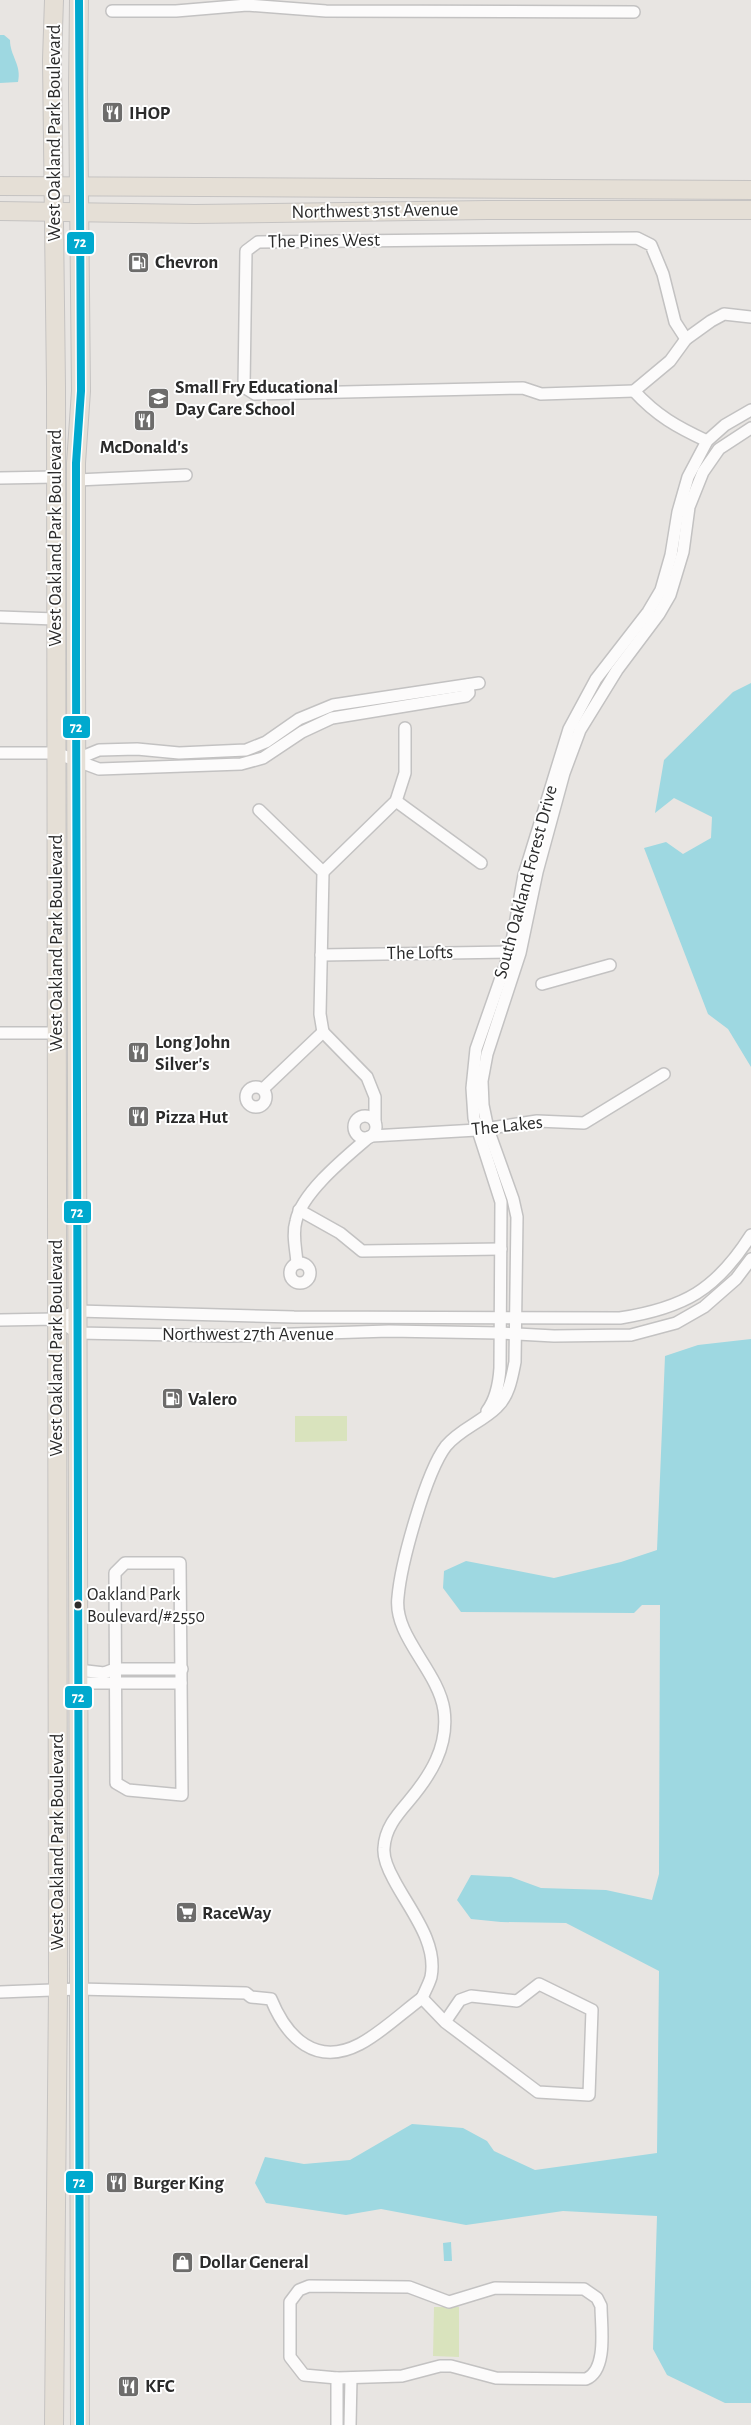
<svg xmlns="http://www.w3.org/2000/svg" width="751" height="2425" viewBox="0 0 751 2425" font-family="'Alegreya Sans',sans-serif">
<rect width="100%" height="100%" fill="#e8e5e2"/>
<g fill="#d9e3bd">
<polygon points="295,1416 347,1416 347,1441 295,1442"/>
<polygon points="434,2307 459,2307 459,2357 433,2356"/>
</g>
<g fill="#9ed8e1">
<path d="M0,35h4l6,5c0,16 12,25 8,42l-18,1z"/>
<polygon points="751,683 751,1067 728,1029 708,1014 644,848 666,842 683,854 711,838 712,817 674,798 655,813 664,760 733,692"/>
<polygon points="751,1339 751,2403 725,2403 667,2375 653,2349 657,2216 563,2211 466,2225 381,2209 346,2215 266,2203 255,2183 265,2157 304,2164 350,2160 412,2124 463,2128 487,2141 494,2151 535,2170 657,2153 659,1971 566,1923 501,1922 471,1919 457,1900 471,1875 511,1877 541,1888 606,1890 652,1900 659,1874 660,1605 642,1605 634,1613 461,1612 443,1588 444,1571 466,1561 554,1578 621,1562 657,1550 665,1356 698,1345"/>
<polygon points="451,2242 452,2261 444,2261 443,2243"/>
</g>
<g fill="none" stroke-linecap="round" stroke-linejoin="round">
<defs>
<g id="street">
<polyline points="112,11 176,11 247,5 326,11 634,12"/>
<polyline points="634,391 541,394 523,388 255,394 244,387 246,251 258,242 637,238 651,245 663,274 675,322 686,339"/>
<path d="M707,441c-30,-14 -50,-25 -73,-50l36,-30 16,-22 25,-18 13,-7 27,3"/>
<polyline points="0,478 55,477"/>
<polyline points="77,480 186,475"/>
<polyline points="0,617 55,619"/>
<polyline points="0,753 56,753 99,769 241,764 263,758 302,732 332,718 466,696 469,693 468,685"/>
<polyline points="77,759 99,750 137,749 179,753 246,750 266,742 299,719 333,705 479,683"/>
<polyline points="396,801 481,863"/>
<polyline points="259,810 323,872 320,1014 323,1032"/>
<polyline points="323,872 396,801 405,773 405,728"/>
<polyline points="321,955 516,952"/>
<polyline points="542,984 610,965"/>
<polyline points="323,1032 367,1077 375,1097 375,1122"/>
<polyline points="0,1033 56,1033"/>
<circle cx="256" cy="1097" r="10"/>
<polyline points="263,1089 323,1032"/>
<circle cx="365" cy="1127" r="11"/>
<polyline points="372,1136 477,1130 537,1121 584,1123 664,1074"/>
<polyline points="299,1210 340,1233 362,1251 501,1249"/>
<circle cx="300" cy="1273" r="10"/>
<path d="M297,1263c-1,-14 -5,-29 -1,-42 6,-29 51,-65 73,-84"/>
<path d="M56,1319l22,-8 216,6 326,1c64,-10 96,-28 131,-83"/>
<polyline points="0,1320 56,1319 78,1333 230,1336 389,1331 499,1333 554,1336 631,1335 676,1323 704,1307 736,1279 751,1259"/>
<path d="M487,1411c9,-12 12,-27 13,-43l1,-166 -27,-84 -2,-30 4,-39 34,-97 14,-77 45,-146 27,-50 52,-67 13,-22 10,-35 7,-43 10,-35 19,-36 18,-16 26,-15"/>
<polygon points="125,1563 180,1563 182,1795 128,1790 116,1783 115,1573"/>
<polyline points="78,1670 104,1673 115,1669 182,1669"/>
<polyline points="78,1683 181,1683"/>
<path d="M0,1992l78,-3 168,4 5,4 20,2c16,39 45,68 89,45 21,-11 43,-32 62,-46"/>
<path d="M422,1998c3,-7 7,-14 9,-21 7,-35 -22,-68 -37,-97 -5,-9 -11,-22 -10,-32 1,-19 12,-32 24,-46 22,-26 41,-55 36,-92 -6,-40 -51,-74 -46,-113 3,-34 28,-125 48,-151 14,-17 36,-24 51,-39 12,-11 15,-30 18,-45l2,-145 -4,-18 -25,-70 -5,-24 -1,-24 5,-27 33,-101 17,-81 27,-99 16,-43 37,-60 42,-56 11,-19 13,-43 6,-45 14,-35 16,-23 32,-21"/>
<polyline points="422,1998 445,2022 538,2092 589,2095 592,2010 539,1984 517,2001 471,1996 460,2000 445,2022"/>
<path d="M309,2286l100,1 40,15 46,-14 89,1 13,9 4,8c0,20 7,64 -15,73l-90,-1 -45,-12h-11l-38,10 -65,2 -33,-3 -14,-18v-55l9,-12z"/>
<polyline points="337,2425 337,2378"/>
<polyline points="350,2425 351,2378"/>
</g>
<g id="primary">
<polyline points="79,0 78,91 81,391 76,463 76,656 80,2425"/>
<polyline points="0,186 751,190"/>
<polyline points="0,211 195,214 487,210 751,210"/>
<polyline points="54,2425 58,1989 56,387 52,60 54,0"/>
</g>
</defs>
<use href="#street" stroke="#c3c2c2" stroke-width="14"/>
<use href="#primary" stroke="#c5c3c2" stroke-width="20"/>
<use href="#street" stroke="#fcfbfb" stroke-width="11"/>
<use href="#primary" stroke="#e5dfd6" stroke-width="18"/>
<defs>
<polyline id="bus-1" points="79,0 81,391 76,463 76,656 80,2425"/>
</defs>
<use href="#bus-1" stroke="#fff" stroke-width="11"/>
<use href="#bus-1" stroke="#00a9ce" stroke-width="8"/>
</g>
<defs>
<symbol id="restaurant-square" viewBox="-11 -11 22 22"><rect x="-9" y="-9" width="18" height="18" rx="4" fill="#6d6c6b" stroke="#fff"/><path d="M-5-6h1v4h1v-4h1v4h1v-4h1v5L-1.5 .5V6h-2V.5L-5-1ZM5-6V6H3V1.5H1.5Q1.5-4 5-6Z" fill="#fff"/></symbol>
<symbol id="fuel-square" viewBox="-11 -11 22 22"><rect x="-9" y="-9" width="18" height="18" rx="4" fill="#6d6c6b" stroke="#fff"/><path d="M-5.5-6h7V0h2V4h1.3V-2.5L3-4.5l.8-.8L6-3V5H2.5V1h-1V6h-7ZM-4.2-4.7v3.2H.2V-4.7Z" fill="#fff"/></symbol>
<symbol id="school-square" viewBox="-11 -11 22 22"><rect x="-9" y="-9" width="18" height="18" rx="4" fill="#6d6c6b" stroke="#fff"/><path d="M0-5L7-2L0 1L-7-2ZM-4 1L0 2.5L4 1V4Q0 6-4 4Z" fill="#fff"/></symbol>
<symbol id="supermarket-square" viewBox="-11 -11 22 22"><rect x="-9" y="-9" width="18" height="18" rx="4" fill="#6d6c6b" stroke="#fff"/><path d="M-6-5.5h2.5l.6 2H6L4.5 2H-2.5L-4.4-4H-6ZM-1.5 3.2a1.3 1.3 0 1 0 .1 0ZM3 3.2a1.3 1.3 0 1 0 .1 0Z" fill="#fff"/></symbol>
<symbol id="shop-square" viewBox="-11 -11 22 22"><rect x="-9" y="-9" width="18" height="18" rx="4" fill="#6d6c6b" stroke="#fff"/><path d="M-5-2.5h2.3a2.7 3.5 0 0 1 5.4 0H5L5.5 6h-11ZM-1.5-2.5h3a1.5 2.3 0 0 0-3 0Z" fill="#fff"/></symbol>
</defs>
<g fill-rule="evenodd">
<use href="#restaurant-square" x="100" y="100" width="25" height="25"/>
<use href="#fuel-square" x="126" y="250" width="25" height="25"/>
<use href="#school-square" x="146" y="386" width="25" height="25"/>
<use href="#restaurant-square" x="132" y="408" width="25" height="25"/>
<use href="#restaurant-square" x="126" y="1040" width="25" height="25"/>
<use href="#restaurant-square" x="126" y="1104" width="25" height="25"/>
<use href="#fuel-square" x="160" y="1386" width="25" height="25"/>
<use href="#supermarket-square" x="174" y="1900" width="25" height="25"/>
<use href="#restaurant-square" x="104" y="2170" width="25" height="25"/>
<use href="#shop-square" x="170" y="2250" width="25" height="25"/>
<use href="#restaurant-square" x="116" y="2374" width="25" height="25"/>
</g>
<circle fill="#2b2b2b" stroke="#fff" stroke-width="2" cx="78" cy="1605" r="4.5"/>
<g text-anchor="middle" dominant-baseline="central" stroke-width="4" stroke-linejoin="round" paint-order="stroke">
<g font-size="18" fill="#2b2b2b" stroke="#fff" text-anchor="start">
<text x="87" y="1595">Oakland Park<tspan x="87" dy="22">Boulevard/#2550</tspan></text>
</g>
<g font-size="19" font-weight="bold" fill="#2b2b2b" stroke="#fff" text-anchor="start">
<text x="129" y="113">IHOP</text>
<text x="155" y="262">Chevron</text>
<text x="175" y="387">Small Fry Educational<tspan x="175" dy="22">Day Care School</tspan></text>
<text x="144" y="447" text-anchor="middle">McDonald's</text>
<text x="155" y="1042">Long John<tspan x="155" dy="22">Silver's</tspan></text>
<text x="155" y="1117">Pizza Hut</text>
<text x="188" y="1399">Valero</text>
<text x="202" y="1913">RaceWay</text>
<text x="133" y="2183">Burger King</text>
<text x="199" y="2262">Dollar General</text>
<text x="145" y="2386">KFC</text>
</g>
<g font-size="19" fill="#2b2b2b" stroke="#fff">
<text transform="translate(54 133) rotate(-90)">West Oakland Park Boulevard</text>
<text transform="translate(375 211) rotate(-1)">Northwest 31st Avenue</text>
<text transform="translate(324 241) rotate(-1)">The Pines West</text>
<text transform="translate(55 538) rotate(-90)">West Oakland Park Boulevard</text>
<text transform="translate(526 882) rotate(-75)">South Oakland Forest Drive</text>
<text transform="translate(56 943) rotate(-90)">West Oakland Park Boulevard</text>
<text transform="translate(420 953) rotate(-1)">The Lofts</text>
<text transform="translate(507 1126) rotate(-6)">The Lakes</text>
<text x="248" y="1334">Northwest 27th Avenue</text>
<text transform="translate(56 1348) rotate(-90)">West Oakland Park Boulevard</text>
<text transform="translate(57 1842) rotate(-90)">West Oakland Park Boulevard</text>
</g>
</g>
<g stroke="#fff" stroke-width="2">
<rect x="66" y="231" width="29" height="24" rx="5" fill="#00a9ce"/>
<rect x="62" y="715" width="29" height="24" rx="5" fill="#00a9ce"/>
<rect x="63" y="1200" width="29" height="24" rx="5" fill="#00a9ce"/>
<rect x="64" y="1685" width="29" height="24" rx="5" fill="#00a9ce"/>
<rect x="65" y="2170" width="29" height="24" rx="5" fill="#00a9ce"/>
</g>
<g font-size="14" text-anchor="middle" font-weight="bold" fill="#fff">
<text x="80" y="247">72</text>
<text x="76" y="732">72</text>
<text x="77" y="1217">72</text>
<text x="78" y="1702">72</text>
<text x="79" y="2187">72</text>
</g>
</svg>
